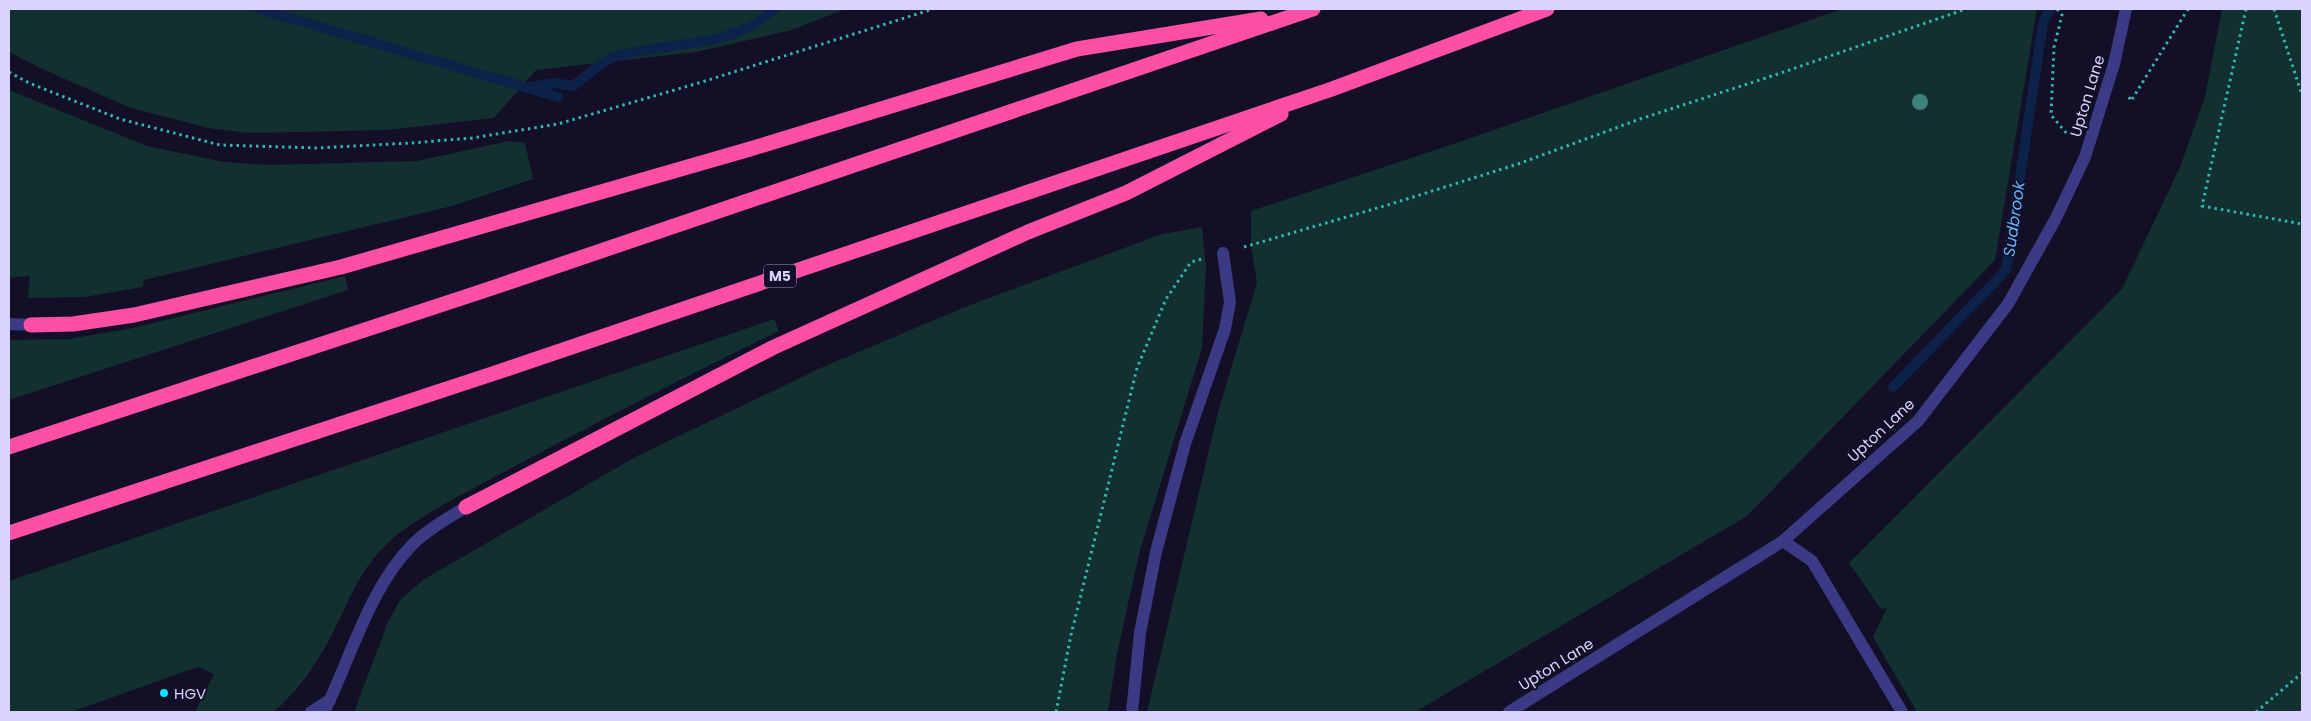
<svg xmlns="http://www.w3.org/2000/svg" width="2311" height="721" viewBox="0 0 2311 721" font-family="Poppins,sans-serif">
<rect width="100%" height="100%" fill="#130f26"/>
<g fill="#12302f">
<polygon points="9,9 845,9 792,30 696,52 536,70 494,118 387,130 249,133 208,128 131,108 42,69 9,52"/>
<polygon points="1842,9 2037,9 1995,260 1747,516 1415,712 1147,712 1218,412 1257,283 1251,245 1251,211 1462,141"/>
<polygon points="2222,9 2302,9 2302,712 1917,712 1873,637 1887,608 1881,609 1849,563 2122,289 2180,167 2205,97"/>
<polygon points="9,90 147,146 224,162 267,165 417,161 509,141 525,143 533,179 452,206 144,280 143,287 85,297 28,298 30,276 9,278"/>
<polygon points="1202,227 1206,266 1202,348 1139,554 1117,654 1108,712 354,712 388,622 400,600 423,580 637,456 823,367 965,307 1162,234"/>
<polygon points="345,276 348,290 9,400 9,340 69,339 133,328"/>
<path d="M774,319l5,12c-93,45 -183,92 -273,140 -35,19 -96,48 -122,76 -29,29 -38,63 -57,97 -14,25 -32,50 -54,68h-78l19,-38 -16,-7 -127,45h-62v-131z"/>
</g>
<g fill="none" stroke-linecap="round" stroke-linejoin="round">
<g stroke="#0c2248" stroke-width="10">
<polyline points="259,9 558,97"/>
<path d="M530,87l25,-4 18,3c11,-8 29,-25 41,-29 54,-17 117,-6 160,-48"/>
<polyline points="1893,387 2006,270 2043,23 2050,9"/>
</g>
<g stroke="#2fb8b0" stroke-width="3" stroke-dasharray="2.5 4" stroke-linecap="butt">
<polyline points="2057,9 2062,15 2054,47 2051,115 2068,135"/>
<polyline points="2246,9 2202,206 2302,224"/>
<polyline points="2274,9 2302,95"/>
<polyline points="9,72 29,83 120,119 220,145 317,148 411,143 472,138 558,124 702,82 933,9"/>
<polyline points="2129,97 2131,101 2188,9"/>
<polyline points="1244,247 1391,204 1518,164 1640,119 1778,74 1966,9"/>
<polyline points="1056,712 1071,635 1137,368 1166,299 1191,262 1202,259"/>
<polyline points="2256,712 2302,673"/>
</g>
<g stroke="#3d3a85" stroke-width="12">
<polyline points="9,324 31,325"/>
<polyline points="1783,541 1812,561 1902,712"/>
<polyline points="311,712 330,700"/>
<path d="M324,712c27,-54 45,-124 89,-168 15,-15 35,-26 53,-37"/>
<polyline points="1132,712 1140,633 1156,552 1185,444 1225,329 1230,302 1223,253"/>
</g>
<polyline stroke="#3d3a85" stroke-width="12" points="1509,712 1783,541 1918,421 2008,304 2056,218 2085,157 2114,64 2126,9"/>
<g stroke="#ff4fa3" stroke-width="15">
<polyline points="31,325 73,324 134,315 341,267 750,149 1077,49 1261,19"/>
<polyline points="9,447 483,291 1313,9"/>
<polyline points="466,507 772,348 1028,232 1126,193 1281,114"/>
<polyline points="9,533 501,371 1332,89 1547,9"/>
</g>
</g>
<circle fill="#3d827b" cx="1920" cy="102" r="8"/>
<circle fill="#00e5ff" stroke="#130f26" stroke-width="2" cx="164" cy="693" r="5"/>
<g text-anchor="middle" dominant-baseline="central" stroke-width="4" stroke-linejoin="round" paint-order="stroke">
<rect fill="#130f26" stroke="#9e99be" stroke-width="1" x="764" y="264.5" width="32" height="23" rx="4"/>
<g font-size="14" font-weight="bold" fill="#d9d4ff">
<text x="780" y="276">M5</text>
</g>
<g font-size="15" fill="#d9d4ff" stroke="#130f26">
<text transform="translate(2087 96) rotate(-73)">Upton Lane</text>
<text transform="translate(1881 430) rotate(-43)">Upton Lane</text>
<text transform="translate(1556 664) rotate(-32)">Upton Lane</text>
</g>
<g font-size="15" fill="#d9d4ff" stroke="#130f26" text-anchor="start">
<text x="174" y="693">HGV</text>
</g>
<g font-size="16" font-style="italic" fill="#62b6ff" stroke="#130f26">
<text transform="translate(2014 219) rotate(-82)">Sudbrook</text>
</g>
</g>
<rect width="2311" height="721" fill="none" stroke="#d9d4ff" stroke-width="20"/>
</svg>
